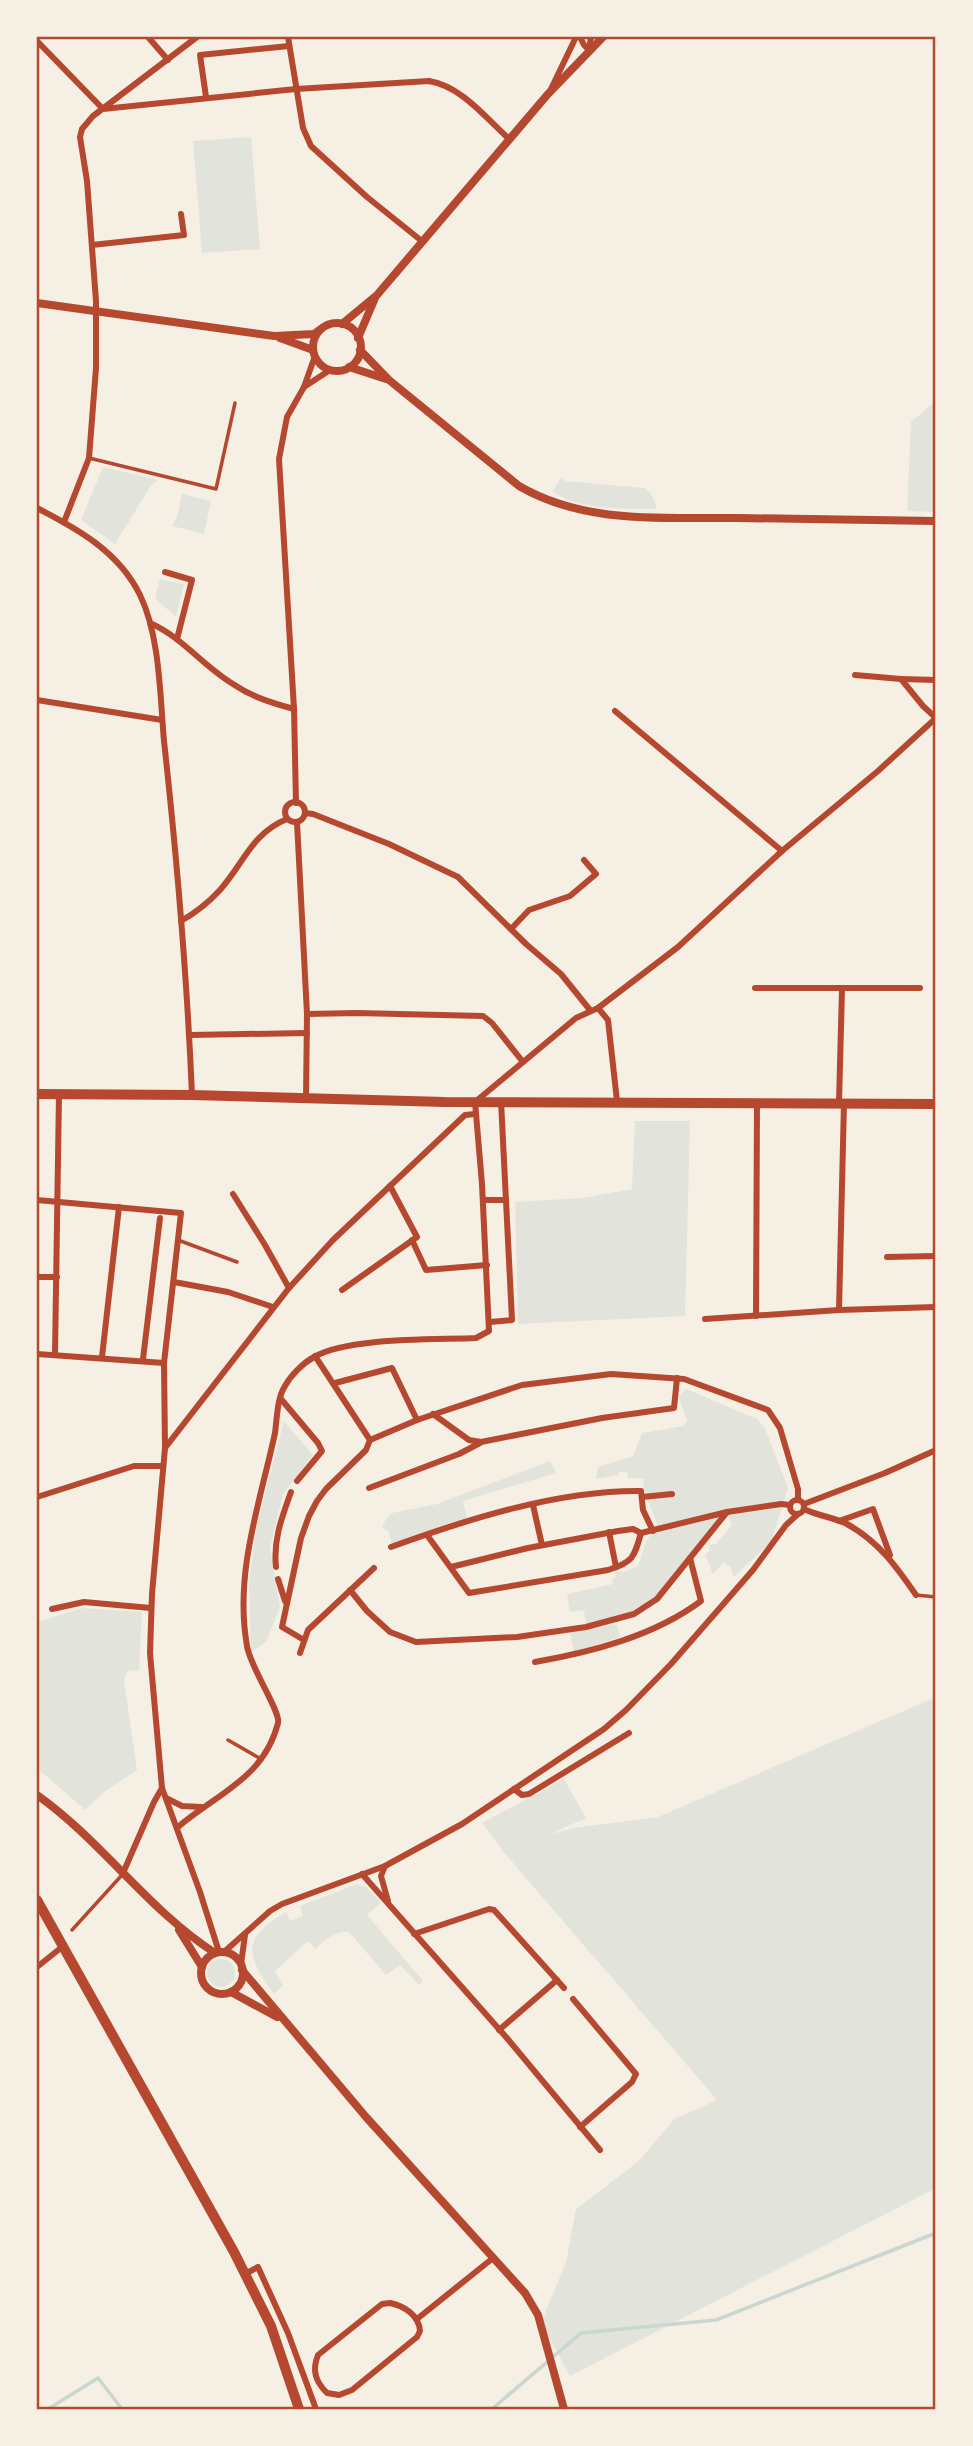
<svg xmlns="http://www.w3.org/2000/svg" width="973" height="2446" viewBox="0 0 973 2446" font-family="Signika,sans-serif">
<rect width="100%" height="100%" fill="#f6efe4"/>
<g fill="#e2e4dc">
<polygon points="251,137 260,249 202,253 193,141"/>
<polygon points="936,401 936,512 907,511 911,422"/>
<polygon points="103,467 158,480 150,487 115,544 81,520"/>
<path d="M560,478l6,3 79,7c7,6 11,13 11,21 -27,0 -83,1 -103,-18z"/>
<polygon points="182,494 211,501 204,534 172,526 178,514"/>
<polygon points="160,579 184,584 176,617 155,598"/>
<polygon points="635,1121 690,1121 685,1316 518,1324 515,1202 583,1198 632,1189"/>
<polygon points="686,1389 757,1419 765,1428 788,1488 771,1542 734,1577 731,1568 724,1562 713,1574 705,1554 710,1551 709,1545 716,1544 732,1525 727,1513 657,1599 634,1614 586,1625 584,1610 570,1612 567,1594 613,1584 612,1579 616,1578 615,1571 623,1572 638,1566 646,1542 657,1524 643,1488 644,1479 628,1478 627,1472 619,1472 619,1475 596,1479 598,1467 633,1456 642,1433 683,1426 687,1420 678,1396"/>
<polygon points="284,1421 313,1455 283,1494 270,1548 280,1607 266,1642 251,1652 249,1583 256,1529"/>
<polygon points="550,1461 556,1473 463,1501 468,1521 392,1547 389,1532 382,1527 385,1521 392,1513 437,1504"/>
<polygon points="83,1608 142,1612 139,1670 127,1671 124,1681 137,1770 105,1791 85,1810 37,1768 37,1622"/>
<polygon points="617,1624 620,1637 574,1652 570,1632"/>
<polygon points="936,1697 936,2188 570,2376 541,2323 566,2262 576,2209 639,2161 674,2119 717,2100 502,1850 482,1823 564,1779 586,1818 550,1834 574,1828 658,1817"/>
<path d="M357,1884l9,3 15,16 -14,12 56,66 -4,4 -19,-20 -14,10 -37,-43c-14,-2 -23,8 -34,17l-7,-8 -33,30 8,14 -9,9c-28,-39 -34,-55 12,-82l4,9 13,-5 -3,-10z"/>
<circle cx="221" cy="1973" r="14"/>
</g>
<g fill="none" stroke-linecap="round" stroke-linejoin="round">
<g stroke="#c9d6d2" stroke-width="3.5">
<polyline points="48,2409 98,2378 122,2409"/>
<polyline points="492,2409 581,2333 716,2320 936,2233"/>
</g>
<g stroke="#b5482f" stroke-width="3.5">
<polyline points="89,458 216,489 235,403"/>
<polyline points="178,1240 237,1262"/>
<polyline points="916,1595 936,1597"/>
<polyline points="228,1740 261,1759"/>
<polyline points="72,1930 122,1875"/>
</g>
<g stroke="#b5482f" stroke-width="6">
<polyline points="148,37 168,60"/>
<polyline points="288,37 303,128 311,146 367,197 423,242"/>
<polyline points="580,37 584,45 589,50 591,37"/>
<path d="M37,41l66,68 193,-20 133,-8c32,5 57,37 80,58"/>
<polyline points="551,89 576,37"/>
<polyline points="206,97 200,55 289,46"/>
<polyline points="92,245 184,235 181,214"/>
<polyline points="304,387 330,370"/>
<path d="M37,508c41,21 82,44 103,87 20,41 20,101 24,146 13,118 23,236 28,354"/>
<polyline points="64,522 89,458 96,368 96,301 87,181 80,137 82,129 93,116 197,37"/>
<polyline points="165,572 192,580 177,639"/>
<path d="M150,623c32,14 53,43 83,61 19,13 39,19 61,25"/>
<polyline points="855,675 901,679 923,706 936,718"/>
<polyline points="901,679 936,680"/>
<polyline points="37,700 162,720"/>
<polyline points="615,711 782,851"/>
<circle cx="295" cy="812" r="10"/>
<polyline points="296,803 294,709 279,459 287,417 304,387 315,356"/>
<polyline points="305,813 313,814 389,844 458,877 526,944 561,974 590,1010"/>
<polyline points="297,822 307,1014 306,1098"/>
<path d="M181,921c14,-8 28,-19 39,-31 24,-27 32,-57 67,-71"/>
<polyline points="511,929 529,910 570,896 596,874 584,860"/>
<polyline points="755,988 920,988"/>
<polyline points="598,1008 608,1020 617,1101"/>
<polyline points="307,1014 357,1013 483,1016 492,1023 523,1062"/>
<polyline points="190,1035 307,1033"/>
<polyline points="839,1103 842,989"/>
<polyline points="233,1194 265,1245 289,1288"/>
<polyline points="37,1200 181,1213 164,1363 165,1448 152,1594 150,1653 162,1788 200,1892 219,1952"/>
<polyline points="483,1200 506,1200"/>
<polyline points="412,1240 426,1270 487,1265"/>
<polyline points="887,1257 936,1256"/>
<polyline points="37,1277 57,1277"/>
<polyline points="174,1282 228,1292 273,1307"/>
<polyline points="342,1290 417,1237 390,1186"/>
<polyline points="839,1310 844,1103"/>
<polyline points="756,1316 757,1102"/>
<polyline points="705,1319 839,1310 936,1307"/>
<polyline points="490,1322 512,1320 501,1101"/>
<polyline points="37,1354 164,1363"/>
<polyline points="55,1354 59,1094"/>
<polyline points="315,1356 370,1440"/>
<polyline points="102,1357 119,1207"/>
<polyline points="143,1359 160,1218"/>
<polyline points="335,1383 392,1368 417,1420"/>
<polyline points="281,1399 318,1443 322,1451 297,1481"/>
<polyline points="433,1414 469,1440 481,1442 602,1418 674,1408 677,1378"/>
<polyline points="370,1440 417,1420 522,1385 611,1374 684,1379 768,1410 780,1428 798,1489 798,1499"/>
<polyline points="165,1448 289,1288 333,1240 465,1115 475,1114"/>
<polyline points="369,1488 459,1454 480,1443"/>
<polyline points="37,1497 134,1466 163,1466"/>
<polyline points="642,1497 672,1494"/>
<circle cx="797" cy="1507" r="7"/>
<polyline points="804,1504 885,1473 936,1450"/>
<polyline points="533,1505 542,1545"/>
<path d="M804,1509c14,7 29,8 43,15 31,17 49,42 69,71"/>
<polyline points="839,1521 873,1509 890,1555"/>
<polyline points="609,1532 616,1567"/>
<path d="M427,1535l42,58 139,-23c25,-8 26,-12 33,-37"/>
<path d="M391,1547c77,-28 168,-57 250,-56l2,19 10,21"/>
<path d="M276,1567c-3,-27 6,-50 15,-75"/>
<polyline points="451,1567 528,1548 618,1531 633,1529 641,1533 727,1512 781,1504 790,1505"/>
<polyline points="278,1579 285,1601"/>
<polyline points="350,1590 367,1611 390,1632 416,1642 517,1637 586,1627 634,1614 657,1599 727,1512"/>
<polyline points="52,1609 84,1602 151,1608"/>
<polyline points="304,1640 282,1627 301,1538 309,1516 317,1501 326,1489 366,1450 370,1440"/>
<polyline points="300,1653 308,1630 374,1568"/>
<path d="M535,1662c57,-10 119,-26 166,-61l-11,-43"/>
<polyline points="514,1789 522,1795 529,1794 629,1733"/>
<polyline points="166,1798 182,1806 201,1807"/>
<path d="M178,1827c40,-34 86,-49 100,-104 3,-11 -28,-56 -31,-77 -13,-73 13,-143 28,-213 2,-14 2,-35 10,-47 6,-11 18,-23 29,-29 34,-20 121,-17 162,-19l13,-7 -7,-147 -7,-82 101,-84 22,-10 80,-61 104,-96 96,-80 58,-53"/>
<polyline points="385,1866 381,1876 388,1901"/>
<polyline points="123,1873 154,1802 162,1788"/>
<polyline points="362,1874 506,2037 600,2150"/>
<polyline points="414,1934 489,1909 494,1910 564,1988"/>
<polyline points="224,1952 270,1911 282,1904 385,1866 462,1824 604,1729 626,1710 671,1664 753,1570 786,1525 798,1514"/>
<polyline points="241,1964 245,1935"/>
<polyline points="37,1967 62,1947"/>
<polyline points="573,1999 636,2074 632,2082 580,2127"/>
<polyline points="499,2030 557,1980"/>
<polyline points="245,2274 258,2267 288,2333 316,2409"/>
<path d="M390,2303c14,3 29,12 30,28l-3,6 -65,53 -13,5 -12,-2c-12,-12 -15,-23 -9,-38l64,-51z"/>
<polyline points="417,2319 493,2258"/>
</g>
<g stroke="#b5482f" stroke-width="8">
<polyline points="37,303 274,336 314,334 321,329"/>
<circle cx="337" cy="347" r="24"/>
<polyline points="342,324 377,295 548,94 603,37"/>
<polyline points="280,338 313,350"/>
<polyline points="358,338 375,298"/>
<path d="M360,350l29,30 130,106c67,39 145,31 219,32 66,1 132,2 198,3"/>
<polyline points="349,367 386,379"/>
<path d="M37,1795c65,46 111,115 178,158"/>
<polyline points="179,1930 202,1967"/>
<circle cx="222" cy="1973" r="21"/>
<polyline points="242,1970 366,2117 525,2293 538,2315 564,2409"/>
<polyline points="231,1992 277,2017"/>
</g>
<polyline stroke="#b5482f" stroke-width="10" points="37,1094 192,1095 445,1102 936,1104"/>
<polyline stroke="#b5482f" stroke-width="10" points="37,1900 234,2252 271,2326 299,2409"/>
</g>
<rect width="973" height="2446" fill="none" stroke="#f6efe4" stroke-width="77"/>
<rect x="38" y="38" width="896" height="2370" fill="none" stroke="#b5482f" stroke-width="2.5"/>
</svg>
